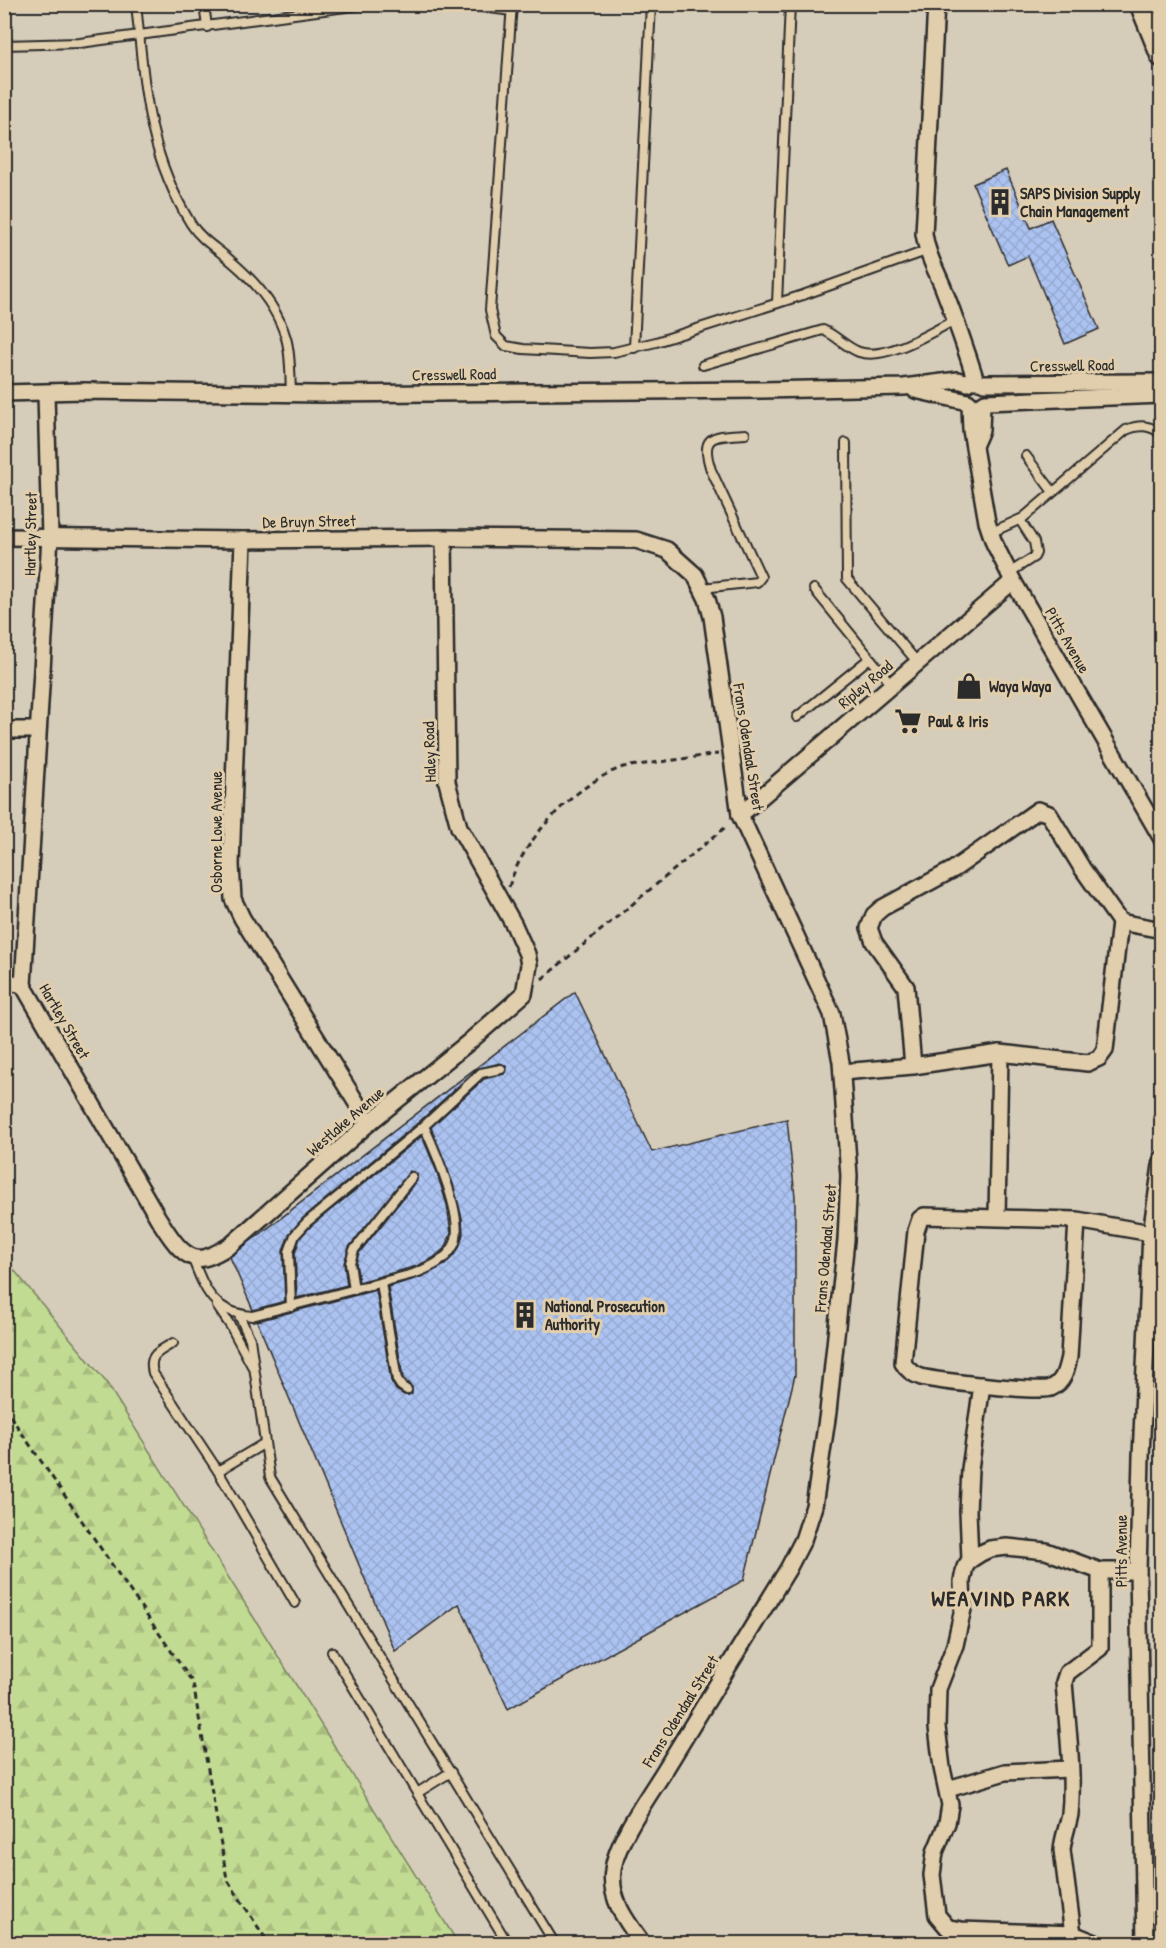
<svg xmlns="http://www.w3.org/2000/svg" width="1166" height="1948" viewBox="0 0 1166 1948" font-family="'Patrick Hand',sans-serif">
<defs>
<pattern id="forest-firs" width="22" height="20" patternUnits="userSpaceOnUse" patternTransform="scale(1.5)"><rect width="22" height="20" fill="#c2db92"/><path d="M5 1l3.5 6h-7zM16 11l3.5 6h-7z" fill="#a7bc7e"/></pattern>
<pattern id="building-cross-hatch" width="8" height="8" patternUnits="userSpaceOnUse" patternTransform="scale(1.5)"><rect width="8" height="8" fill="#acc3f1"/><path d="M0 0l8 8M0 8l8-8" fill="none" stroke="#94a8cf"/></pattern>
</defs>
<rect width="100%" height="100%" fill="#d6ccba"/>
<filter id="ink" filterUnits="userSpaceOnUse"><feTurbulence type="fractalNoise" baseFrequency=".0167" numOctaves="2"/><feDisplacementMap in="SourceGraphic" scale="12" xChannelSelector="R" yChannelSelector="G"/><feConvolveMatrix kernelMatrix="1 2 1 2 8 2 1 2 1" color-interpolation-filters="sRGB"/></filter>
<g filter="url(#ink)">
<polygon fill="url(#forest-firs)" stroke="#76835e" stroke-width="1.5" points="5,1259 106,1382 458,1943 12,1944 5,1937"/>
<g fill="url(#building-cross-hatch)" stroke="#2b2b2b" stroke-width="1.5">
<polygon points="1006,170 1031,228 1051,219 1099,329 1065,344 1028,256 1008,265 973,184"/>
<polygon points="575,992 652,1152 787,1119 795,1197 795,1375 744,1580 508,1709 459,1604 395,1651 257,1321 376,1290 391,1381 396,1390 404,1395 412,1394 412,1387 403,1378 388,1287 421,1277 445,1265 459,1248 463,1234 462,1218 453,1184 431,1127 484,1079 504,1074 507,1070 506,1066 500,1063 477,1069 420,1121 303,1218 290,1233 283,1250 285,1301 253,1310 230,1257"/>
<polygon points="422,1136 436,1170 447,1205 451,1233 446,1247 433,1258 417,1266 359,1282 356,1263 359,1253 417,1181 417,1174 410,1171 349,1247 344,1263 347,1285 297,1298 295,1253 300,1238 311,1226"/>
</g>
<g fill="none" stroke-linecap="round" stroke-linejoin="round">
<defs>
<g id="lane">
<path d="M136,4c9,83 10,146 55,220 10,16 27,25 40,37 25,21 46,46 55,77 5,17 4,38 5,55"/>
<polyline points="204,4 207,27"/>
<polyline points="459,4 512,11"/>
<polyline points="512,4 490,310 496,336 506,346 523,349 590,353 614,352 656,342 803,295 926,251"/>
<polyline points="4,45 80,43 368,4"/>
<polyline points="777,303 790,4"/>
<polyline points="634,348 651,4"/>
<path d="M703,365l120,-35c13,5 22,17 36,22 27,9 72,-20 96,-32"/>
<polyline points="846,443 847,579 918,663"/>
<polyline points="1026,456 1053,492"/>
<path d="M990,533l33,-15 103,-88c14,-6 24,-5 36,4"/>
<polyline points="1009,573 1034,557 1036,553 1034,542 1020,520"/>
<path d="M702,588l55,-6 4,-5 -50,-107c-12,-36 3,-34 34,-36"/>
<polyline points="814,589 892,685"/>
<polyline points="797,717 870,658"/>
<path d="M192,1257c13,33 20,55 60,59l161,-42c16,-6 33,-13 41,-29 12,-24 -19,-95 -30,-119l57,-53 20,-4"/>
<polyline points="381,1283 397,1380 401,1386 407,1390"/>
<polyline points="354,1290 350,1263 354,1250 412,1177"/>
<polyline points="217,1306 230,1325 252,1366"/>
<polyline points="291,1307 289,1252 295,1235 307,1222 424,1126"/>
<polyline points="239,1315 250,1339 270,1477 555,1944"/>
<path d="M173,1343c-14,9 -25,11 -20,30l65,98 77,132"/>
<polyline points="218,1471 265,1443"/>
<polyline points="332,1652 508,1944"/>
<polyline points="417,1793 451,1772"/>
</g>
<g id="street">
<path d="M936,4l-12,230c3,20 11,34 19,53 12,31 23,62 33,94"/>
<polyline points="984,383 1162,382"/>
<polyline points="915,390 968,402"/>
<polyline points="4,393 84,391 320,394 762,390 904,387 958,380 968,383"/>
<path d="M46,394l4,143 -27,448 135,233c10,15 25,44 46,40 9,-2 18,-8 27,-13l138,-122 100,-81 55,-48 5,-29 -2,-11 -13,-29 -55,-98 -12,-45 -3,-244"/>
<polyline points="985,402 1162,395"/>
<polyline points="970,404 971,430 987,522 994,543 1013,581 1162,839"/>
<polyline points="974,446 981,430 982,404"/>
<path d="M4,537l239,3 201,-2 192,2 31,10 28,25 12,24 5,18 28,198 92,199 9,48 8,114 -3,64 -18,172 -14,94 -11,34 -15,29c-41,68 -83,136 -125,204 -15,24 -47,69 -50,97 -4,29 13,51 30,74"/>
<polyline points="243,540 231,865 233,899 242,918 369,1123"/>
<polyline points="4,730 37,730"/>
<polyline points="740,815 1013,581"/>
<polyline points="1120,922 1162,930"/>
<polyline points="4,981 23,985"/>
<polyline points="842,1072 913,1066 1000,1053 1088,1063 1099,1058 1105,1050 1120,922 1082,868 1049,814 1038,810 1031,815 954,869 882,908 874,915 869,928 874,942 906,987 913,1066"/>
<polyline points="997,1217 1000,1053"/>
<path d="M1077,1220l-8,137c-3,13 -5,25 -18,31 -10,5 -114,-7 -130,-11 -8,-3 -14,-7 -18,-14l13,-132 4,-12 4,-3 153,4 74,13"/>
<polyline points="970,1560 968,1511 970,1469 982,1385"/>
<polyline points="948,1789 1005,1772 1070,1769"/>
<path d="M1073,1934l-11,-84c1,-13 6,-24 8,-36 4,-40 -3,-92 -6,-132l3,-9 33,-25v-77"/>
<polyline points="1098,1944 1073,1934 961,1930 948,1928 937,1915 932,1875 935,1852 947,1823 950,1805 942,1768 937,1727 938,1689 955,1645 963,1609 962,1581 965,1567 970,1560 981,1553 990,1549 1007,1547 1046,1551 1100,1571 1138,1571"/>
<polyline points="1145,1944 1138,1571 1141,1457 1151,1233 1162,1159"/>
</g>
<polyline id="secondary" points="1141,4 1162,56"/>
</defs>
<use href="#lane" stroke="#2b2b2b" stroke-width="12"/>
<use href="#street" stroke="#2b2b2b" stroke-width="20"/>
<use href="#secondary" stroke="#2b2b2b" stroke-width="26"/>
<g stroke="#2b2b2b" stroke-width="3" stroke-dasharray="6 4.5" stroke-linecap="butt">
<path d="M509,887c13,-48 68,-104 114,-120l95,-13"/>
<polyline points="542,979 728,825"/>
<polyline points="4,1407 193,1683 227,1879 269,1944"/>
</g>
<use href="#lane" stroke="#e1ceac" stroke-width="8"/>
<use href="#street" stroke="#e1ceac" stroke-width="15"/>
<use href="#secondary" stroke="#e1ceac" stroke-width="21"/>
</g>
</g>
<defs>
<symbol id="building-bare" viewBox="-9 -9 18 18"><path d="M-4-6H4V6H1V3H-1V6H-4ZM-2.5-4.3h1.7v1.8h-1.7ZM.8-4.3h1.7v1.8H.8ZM-2.5-1h1.7V.8h-1.7ZM.8-1h1.7V.8H.8Z" fill="#2b2b2b" stroke="#e1ceac" stroke-width="2.5" paint-order="stroke"/></symbol>
<symbol id="shop-bare" viewBox="-9 -9 18 18"><path d="M-5-2.5h2.3a2.7 3.5 0 0 1 5.4 0H5L5.5 6h-11ZM-1.5-2.5h3a1.5 2.3 0 0 0-3 0Z" fill="#2b2b2b" stroke="#e1ceac" stroke-width="2.5" paint-order="stroke"/></symbol>
<symbol id="supermarket-bare" viewBox="-9 -9 18 18"><path d="M-6-5.5h2.5l.6 2H6L4.5 2H-2.5L-4.4-4H-6ZM-1.5 3.2a1.3 1.3 0 1 0 .1 0ZM3 3.2a1.3 1.3 0 1 0 .1 0Z" fill="#2b2b2b" stroke="#e1ceac" stroke-width="2.5" paint-order="stroke"/></symbol>
</defs>
<g fill-rule="evenodd">
<use href="#building-bare" x="981" y="183" width="38" height="38"/>
<use href="#shop-bare" x="950" y="667" width="38" height="38"/>
<use href="#supermarket-bare" x="889" y="702" width="38" height="38"/>
<use href="#building-bare" x="506" y="1296" width="38" height="38"/>
</g>
<g text-anchor="middle" dominant-baseline="central" stroke-width="6" stroke-linejoin="round" paint-order="stroke">
<g font-size="16" font-weight="bold" fill="#2b2b2b" stroke="#e1ceac" text-anchor="start">
<text x="1020" y="193">SAPS Division Supply<tspan x="1020" dy="18">Chain Management</tspan></text>
<text x="989" y="686">Waya Waya</text>
<text x="928" y="721">Paul &amp; Iris</text>
<text x="545" y="1306">National Prosecution<tspan x="545" dy="18">Authority</tspan></text>
</g>
<g font-size="16" fill="#2b2b2b" stroke="#e1ceac">
<text transform="translate(1072 365) rotate(-1)">Cresswell Road</text>
<text transform="translate(454 374) rotate(-1)">Cresswell Road</text>
<text transform="translate(309 521) rotate(-1)">De Bruyn Street</text>
<text transform="translate(30 534) rotate(-89)">Hartley Street</text>
<text transform="translate(1068 640) rotate(60)">Pitts Avenue</text>
<text transform="translate(865 684) rotate(-40)">Ripley Road</text>
<text transform="translate(749 747) rotate(81)">Frans Odendaal Street</text>
<text transform="translate(429 752) rotate(-92)">Haley Road</text>
<text transform="translate(216 832) rotate(-90)">Osborne Lowe Avenue</text>
<text transform="translate(65 1021) rotate(60)">Hartley Street</text>
<text transform="translate(345 1121) rotate(-41)">Westlake Avenue</text>
<text transform="translate(825 1248) rotate(-85)">Frans Odendaal Street</text>
<text transform="translate(1121 1551) rotate(-90)">Pitts Avenue</text>
<text transform="translate(680 1711) rotate(-58)">Frans Odendaal Street</text>
</g>
<g font-size="22" font-weight="bold" letter-spacing="1.5" fill="#2b2b2b" stroke="#e1ceac">
<text x="1001" y="1598">WEAVIND PARK</text>
</g>
</g>
<rect width="1166" height="1948" fill="none" stroke="#e1ceac" stroke-width="24"/>
<rect x="12" y="12" width="1142" height="1924" fill="none" stroke="#2b2b2b" stroke-width="2" filter="url(#ink)"/>
</svg>
